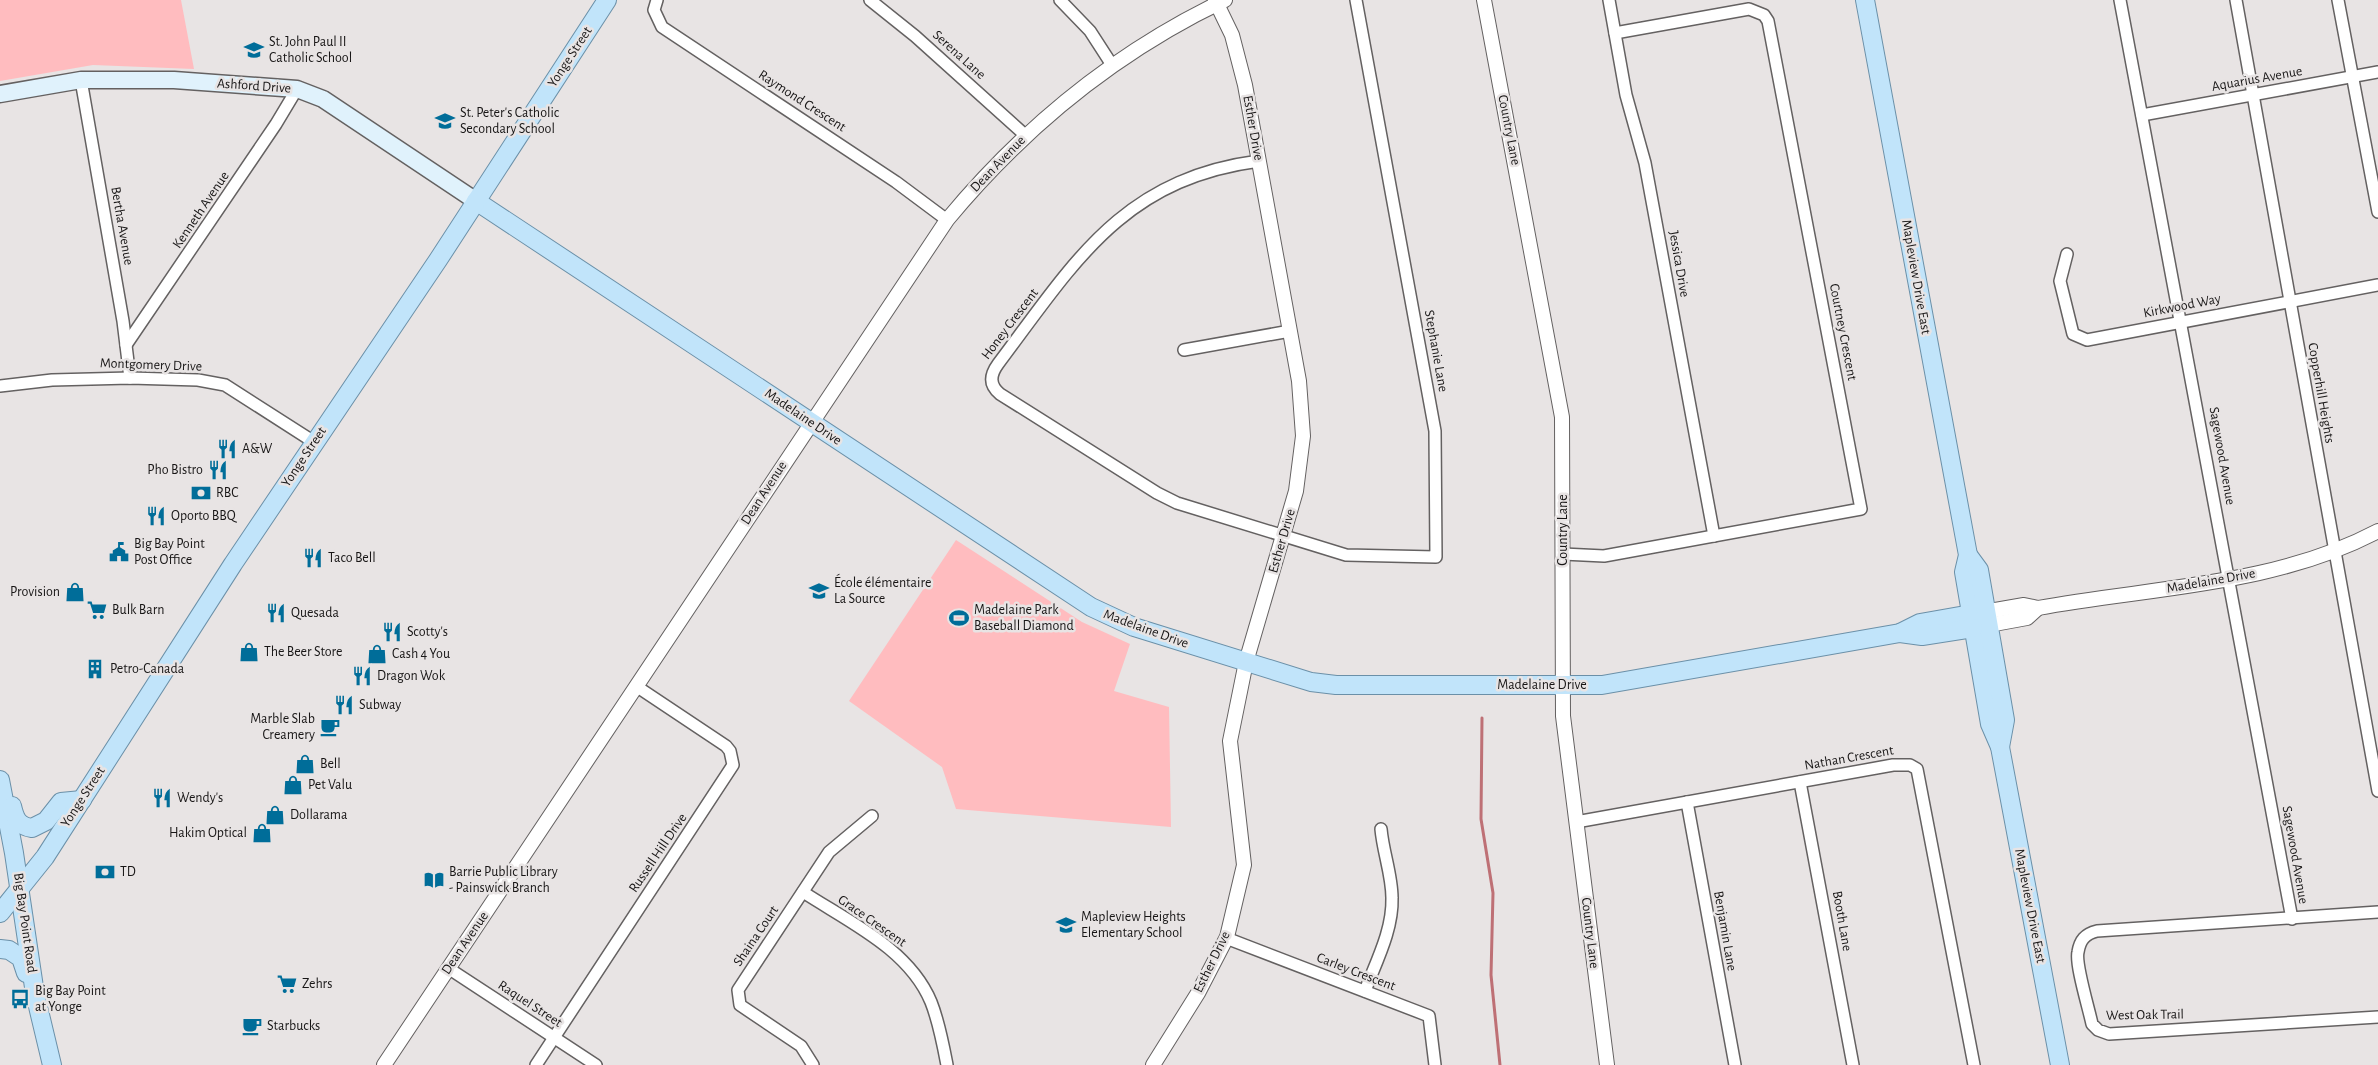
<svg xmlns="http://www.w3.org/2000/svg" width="2378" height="1065" viewBox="0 0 2378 1065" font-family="'Alegreya Sans',sans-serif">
<rect width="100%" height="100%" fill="#e8e4e4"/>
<g fill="#ffbcbf">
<polygon points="0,0 181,0 194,69 93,65 0,81"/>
<polygon points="956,540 1082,622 1130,644 1114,691 1169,707 1171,827 956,809 942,767 849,701"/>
</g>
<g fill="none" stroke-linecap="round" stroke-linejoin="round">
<polyline stroke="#be7075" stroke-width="3" points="1482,718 1481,819 1493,893 1491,975 1500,1065"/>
<defs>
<g id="minor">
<polyline points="657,0 654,10 662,27 896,182 947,220"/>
<polyline points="870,0 915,36 1025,135"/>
<polyline points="1060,0 1090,31 1112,65"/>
<polyline points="1609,0 1626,95 1645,163 1714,536"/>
<polyline points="2120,0 2292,919"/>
<polyline points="2236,0 2378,791"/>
<polyline points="2338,0 2378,212"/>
<polyline points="81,80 123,321 130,378"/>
<polyline points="2142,115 2378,72"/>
<path d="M1259,161c-137,18 -185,102 -261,203 -8,11 -9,21 2,30l157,99 20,10 169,52 90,2 -1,-126 -79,-431"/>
<polyline points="2067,254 2060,281 2073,334 2087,340 2378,285"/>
<polyline points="126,345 276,124 297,89"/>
<polyline points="1184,350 1290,331"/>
<polyline points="0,386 52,380 130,378 198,380 225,385 314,442"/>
<polyline points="1563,554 1604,556 1861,509 1768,21 1764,15 1749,9 1615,33"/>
<polyline points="1800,782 1853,1065"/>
<polyline points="1687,802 1735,1065"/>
<polyline points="1576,822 1893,765 1910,765 1917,769 1974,1065"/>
<path d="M803,892c46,30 106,57 128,110 8,20 12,42 16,63"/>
<path d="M2378,912l-281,19c-12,3 -17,9 -19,21 -3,12 11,57 14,72l6,6 11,4 269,-17"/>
<polyline points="1226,938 1429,1016 1435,1065"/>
<polyline points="448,968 596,1065"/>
<path d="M1365,991c11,-29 28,-61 27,-93 0,-23 -9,-46 -11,-69"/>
<polyline points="536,1065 733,765 730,751 726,746 636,686"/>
<polyline points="813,1065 801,1046 740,1005 738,990 829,852 872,816"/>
</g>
<g id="tertiary">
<polyline points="1484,0 1562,417 1563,716 1607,1065"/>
<path d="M1978,613l46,-8 14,3c114,-21 236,-22 340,-77"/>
<polyline points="1978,627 2027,618 2038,608"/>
<path d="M384,1065l563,-845c77,-93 169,-168 278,-220"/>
<polyline points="1153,1065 1198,993 1227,937 1244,865 1230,741 1246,662 1296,491 1303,436 1299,381 1245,85 1232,35 1215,0"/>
</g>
<polyline id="secondary" points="0,94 81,80 174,80 297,89 323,99 476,201"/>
<g id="primary">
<polyline points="1865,0 1968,555 1964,572 1990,724 2000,747 2060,1065"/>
<polyline points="476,201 1091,607 1134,627 1311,682 1336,685 1602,685 1900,633 1920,623 1971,614"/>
<polyline points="1968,555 1979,570 2005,720 2000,747"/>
<polyline points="1900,633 1922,636 1973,628"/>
<polyline points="0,780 14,853 35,994 52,1065"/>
<path d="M12,806c3,13 6,20 20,22l14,-7 15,-19 21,-2"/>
<polyline points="0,913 45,857 233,564 438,260 607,0"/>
<polyline points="0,949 9,950 21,958 26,973"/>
</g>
</defs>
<use href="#minor" stroke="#646161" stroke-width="14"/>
<use href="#tertiary" stroke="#646161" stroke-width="16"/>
<use href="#secondary" stroke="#646161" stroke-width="19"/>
<use href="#primary" stroke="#6b90a8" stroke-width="20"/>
<use href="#minor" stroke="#fff" stroke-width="11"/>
<use href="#tertiary" stroke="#fff" stroke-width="14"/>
<use href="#secondary" stroke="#e0f2fc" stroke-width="16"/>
<use href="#primary" stroke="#c1e4fa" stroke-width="18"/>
</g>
<defs>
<symbol id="school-bare" viewBox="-9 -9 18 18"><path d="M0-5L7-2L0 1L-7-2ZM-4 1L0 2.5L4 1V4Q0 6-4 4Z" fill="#006d99" stroke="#e8e4e4" stroke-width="2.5" paint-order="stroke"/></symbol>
<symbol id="restaurant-bare" viewBox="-9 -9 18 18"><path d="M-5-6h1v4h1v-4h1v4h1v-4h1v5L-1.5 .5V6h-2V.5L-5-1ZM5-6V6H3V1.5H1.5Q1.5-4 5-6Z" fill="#006d99" stroke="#e8e4e4" stroke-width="2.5" paint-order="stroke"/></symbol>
<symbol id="bank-bare" viewBox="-9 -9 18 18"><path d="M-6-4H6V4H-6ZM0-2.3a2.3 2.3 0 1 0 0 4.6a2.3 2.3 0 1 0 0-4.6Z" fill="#006d99" stroke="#e8e4e4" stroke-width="2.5" paint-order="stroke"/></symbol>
<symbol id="civic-bare" viewBox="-9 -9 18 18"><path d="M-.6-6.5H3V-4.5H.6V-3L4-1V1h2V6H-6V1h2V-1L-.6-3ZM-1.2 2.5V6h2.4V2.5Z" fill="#006d99" stroke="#e8e4e4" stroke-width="2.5" paint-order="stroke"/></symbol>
<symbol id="shop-bare" viewBox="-9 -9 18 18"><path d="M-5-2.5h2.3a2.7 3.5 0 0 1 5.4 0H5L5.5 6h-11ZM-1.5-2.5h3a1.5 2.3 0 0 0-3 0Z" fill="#006d99" stroke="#e8e4e4" stroke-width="2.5" paint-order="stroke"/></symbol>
<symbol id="supermarket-bare" viewBox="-9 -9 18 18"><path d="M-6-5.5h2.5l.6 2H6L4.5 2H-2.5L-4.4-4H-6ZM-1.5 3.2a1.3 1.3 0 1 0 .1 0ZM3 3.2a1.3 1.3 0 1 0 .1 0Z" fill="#006d99" stroke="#e8e4e4" stroke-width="2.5" paint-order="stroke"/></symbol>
<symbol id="stadium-bare" viewBox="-9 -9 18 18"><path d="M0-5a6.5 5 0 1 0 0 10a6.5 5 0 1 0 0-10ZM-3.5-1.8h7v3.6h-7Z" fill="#006d99" stroke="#e8e4e4" stroke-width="2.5" paint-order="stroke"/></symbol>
<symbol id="building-bare" viewBox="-9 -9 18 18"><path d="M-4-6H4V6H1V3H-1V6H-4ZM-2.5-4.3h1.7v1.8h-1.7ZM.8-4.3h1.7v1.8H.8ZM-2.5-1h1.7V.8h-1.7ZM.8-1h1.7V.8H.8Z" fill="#006d99" stroke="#e8e4e4" stroke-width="2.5" paint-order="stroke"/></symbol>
<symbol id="cafe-bare" viewBox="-9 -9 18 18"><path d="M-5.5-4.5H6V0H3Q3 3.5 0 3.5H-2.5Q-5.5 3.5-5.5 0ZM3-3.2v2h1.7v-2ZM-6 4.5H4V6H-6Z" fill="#006d99" stroke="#e8e4e4" stroke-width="2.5" paint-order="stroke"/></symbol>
<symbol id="library-bare" viewBox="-9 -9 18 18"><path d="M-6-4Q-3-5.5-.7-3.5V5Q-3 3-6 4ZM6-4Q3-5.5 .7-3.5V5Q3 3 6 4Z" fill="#006d99" stroke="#e8e4e4" stroke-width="2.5" paint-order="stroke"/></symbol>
<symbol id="bus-bare" viewBox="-9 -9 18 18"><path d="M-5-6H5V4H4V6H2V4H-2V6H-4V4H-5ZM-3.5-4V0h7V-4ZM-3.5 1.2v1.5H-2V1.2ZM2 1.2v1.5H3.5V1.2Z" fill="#006d99" stroke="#e8e4e4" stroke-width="2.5" paint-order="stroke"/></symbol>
</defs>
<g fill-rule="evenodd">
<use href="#school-bare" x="240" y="36" width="28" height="28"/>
<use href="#school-bare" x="431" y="107" width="28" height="28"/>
<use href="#restaurant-bare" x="213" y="435" width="28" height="28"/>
<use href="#restaurant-bare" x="204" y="456" width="28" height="28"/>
<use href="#bank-bare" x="187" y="479" width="28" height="28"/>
<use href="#restaurant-bare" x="142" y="502" width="28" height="28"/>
<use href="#civic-bare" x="105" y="538" width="28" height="28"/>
<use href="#restaurant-bare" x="299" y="544" width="28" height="28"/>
<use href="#school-bare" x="805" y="577" width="28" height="28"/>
<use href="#shop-bare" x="61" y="578" width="28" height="28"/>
<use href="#supermarket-bare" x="83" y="596" width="28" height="28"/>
<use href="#restaurant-bare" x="262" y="599" width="28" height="28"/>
<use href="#stadium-bare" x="945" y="604" width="28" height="28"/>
<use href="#restaurant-bare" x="378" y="618" width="28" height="28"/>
<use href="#shop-bare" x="235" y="638" width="28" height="28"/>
<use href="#shop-bare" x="363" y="640" width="28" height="28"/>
<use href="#building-bare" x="81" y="655" width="28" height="28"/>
<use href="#restaurant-bare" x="348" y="662" width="28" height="28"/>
<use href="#restaurant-bare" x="330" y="691" width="28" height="28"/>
<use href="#cafe-bare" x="316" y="713" width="28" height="28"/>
<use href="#shop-bare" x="291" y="750" width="28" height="28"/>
<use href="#shop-bare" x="279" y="771" width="28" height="28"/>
<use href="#restaurant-bare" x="148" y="784" width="28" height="28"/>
<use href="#shop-bare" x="261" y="801" width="28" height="28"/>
<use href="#shop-bare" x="248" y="819" width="28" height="28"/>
<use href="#bank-bare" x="91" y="858" width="28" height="28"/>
<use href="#library-bare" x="420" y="866" width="28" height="28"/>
<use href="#school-bare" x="1052" y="911" width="28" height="28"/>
<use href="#supermarket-bare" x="273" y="970" width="28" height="28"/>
<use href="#bus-bare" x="6" y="985" width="28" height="28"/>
<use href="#cafe-bare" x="238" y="1012" width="28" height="28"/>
</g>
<g text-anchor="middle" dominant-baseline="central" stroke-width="5" stroke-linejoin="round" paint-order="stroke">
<g font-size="14" fill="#181616" stroke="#e8e4e4" text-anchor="start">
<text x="269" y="42">St. John Paul II<tspan x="269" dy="16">Catholic School</tspan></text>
<text x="460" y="113">St. Peter's Catholic<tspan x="460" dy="16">Secondary School</tspan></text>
<text x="242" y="449">A&amp;W</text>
<text x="203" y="470" text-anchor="end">Pho Bistro</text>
<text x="216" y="493">RBC</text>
<text x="171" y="516">Oporto BBQ</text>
<text x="134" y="544">Big Bay Point<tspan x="134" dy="16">Post Office</tspan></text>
<text x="328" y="558">Taco Bell</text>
<text x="834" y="583">École élémentaire<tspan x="834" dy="16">La Source</tspan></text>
<text x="60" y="592" text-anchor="end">Provision</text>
<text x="112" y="610">Bulk Barn</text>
<text x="974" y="610">Madelaine Park<tspan x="974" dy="16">Baseball Diamond</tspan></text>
<text x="291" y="613">Quesada</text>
<text x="407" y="632">Scotty's</text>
<text x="264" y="652">The Beer Store</text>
<text x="392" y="654">Cash 4 You</text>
<text x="110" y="669">Petro-Canada</text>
<text x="377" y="676">Dragon Wok</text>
<text x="359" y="705">Subway</text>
<text x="315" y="719" text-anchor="end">Marble Slab<tspan x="315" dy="16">Creamery</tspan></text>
<text x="320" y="764">Bell</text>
<text x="308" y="785">Pet Valu</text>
<text x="177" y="798">Wendy's</text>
<text x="290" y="815">Dollarama</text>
<text x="247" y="833" text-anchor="end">Hakim Optical</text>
<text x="120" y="872">TD</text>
<text x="449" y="872">Barrie Public Library<tspan x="449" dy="16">- Painswick Branch</tspan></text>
<text x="1081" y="917">Mapleview Heights<tspan x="1081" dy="16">Elementary School</tspan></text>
<text x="302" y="984">Zehrs</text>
<text x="35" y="991">Big Bay Point<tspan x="35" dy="16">at Yonge</tspan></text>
<text x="267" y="1026">Starbucks</text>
</g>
<g font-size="14" fill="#181616" stroke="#e8e4e4">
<text transform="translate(959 55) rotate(42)">Serena Lane</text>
<text transform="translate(570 57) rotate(-57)">Yonge Street</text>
<text transform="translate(2257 79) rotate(-10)">Aquarius Avenue</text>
<text transform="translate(254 86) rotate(4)">Ashford Drive</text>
<text transform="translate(802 101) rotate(33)">Raymond Crescent</text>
<text transform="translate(1253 128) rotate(80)">Esther Drive</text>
<text transform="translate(1509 130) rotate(79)">Country Lane</text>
<text transform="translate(998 164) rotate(-46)">Dean Avenue</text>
<text transform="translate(201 210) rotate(-56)">Kenneth Avenue</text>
<text transform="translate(122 226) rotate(80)">Bertha Avenue</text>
<text transform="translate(1679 264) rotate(80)">Jessica Drive</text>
<text transform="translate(1916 277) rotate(80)">Mapleview Drive East</text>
<text transform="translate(2182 306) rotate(-11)">Kirkwood Way</text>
<text transform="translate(1010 324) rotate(-53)">Honey Crescent</text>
<text transform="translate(1843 332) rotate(79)">Courtney Crescent</text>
<text transform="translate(1436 351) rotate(80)">Stephanie Lane</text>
<text transform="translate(151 365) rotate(2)">Montgomery Drive</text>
<text transform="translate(2321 393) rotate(80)">Copperhill Heights</text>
<text transform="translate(803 417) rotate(34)">Madelaine Drive</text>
<text transform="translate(2222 456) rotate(80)">Sagewood Avenue</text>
<text transform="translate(304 457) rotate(-56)">Yonge Street</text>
<text transform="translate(764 493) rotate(-57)">Dean Avenue</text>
<text transform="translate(1563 530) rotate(-90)">Country Lane</text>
<text transform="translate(1282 541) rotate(-74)">Esther Drive</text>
<text transform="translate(2211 581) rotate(-10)">Madelaine Drive</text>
<text transform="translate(1146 629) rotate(20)">Madelaine Drive</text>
<text x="1542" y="685">Madelaine Drive</text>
<text transform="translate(1849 758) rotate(-10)">Nathan Crescent</text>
<text transform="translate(83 797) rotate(-57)">Yonge Street</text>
<text transform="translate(658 853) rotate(-56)">Russell Hill Drive</text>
<text transform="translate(2295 855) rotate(80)">Sagewood Avenue</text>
<text transform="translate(2030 906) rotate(79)">Mapleview Drive East</text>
<text transform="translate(872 921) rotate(35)">Grace Crescent</text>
<text transform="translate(1842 921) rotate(80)">Booth Lane</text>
<text transform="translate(25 923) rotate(82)">Big Bay Point Road</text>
<text transform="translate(1725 931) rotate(80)">Benjamin Lane</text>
<text transform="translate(1590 933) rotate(83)">Country Lane</text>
<text transform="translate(756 936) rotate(-56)">Shaina Court</text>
<text transform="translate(465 943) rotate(-56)">Dean Avenue</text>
<text transform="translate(1212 962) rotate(-64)">Esther Drive</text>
<text transform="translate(1356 972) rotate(21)">Carley Crescent</text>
<text transform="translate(530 1004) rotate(33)">Raquel Street</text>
<text transform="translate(2145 1015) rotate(-1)">West Oak Trail</text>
</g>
</g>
</svg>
